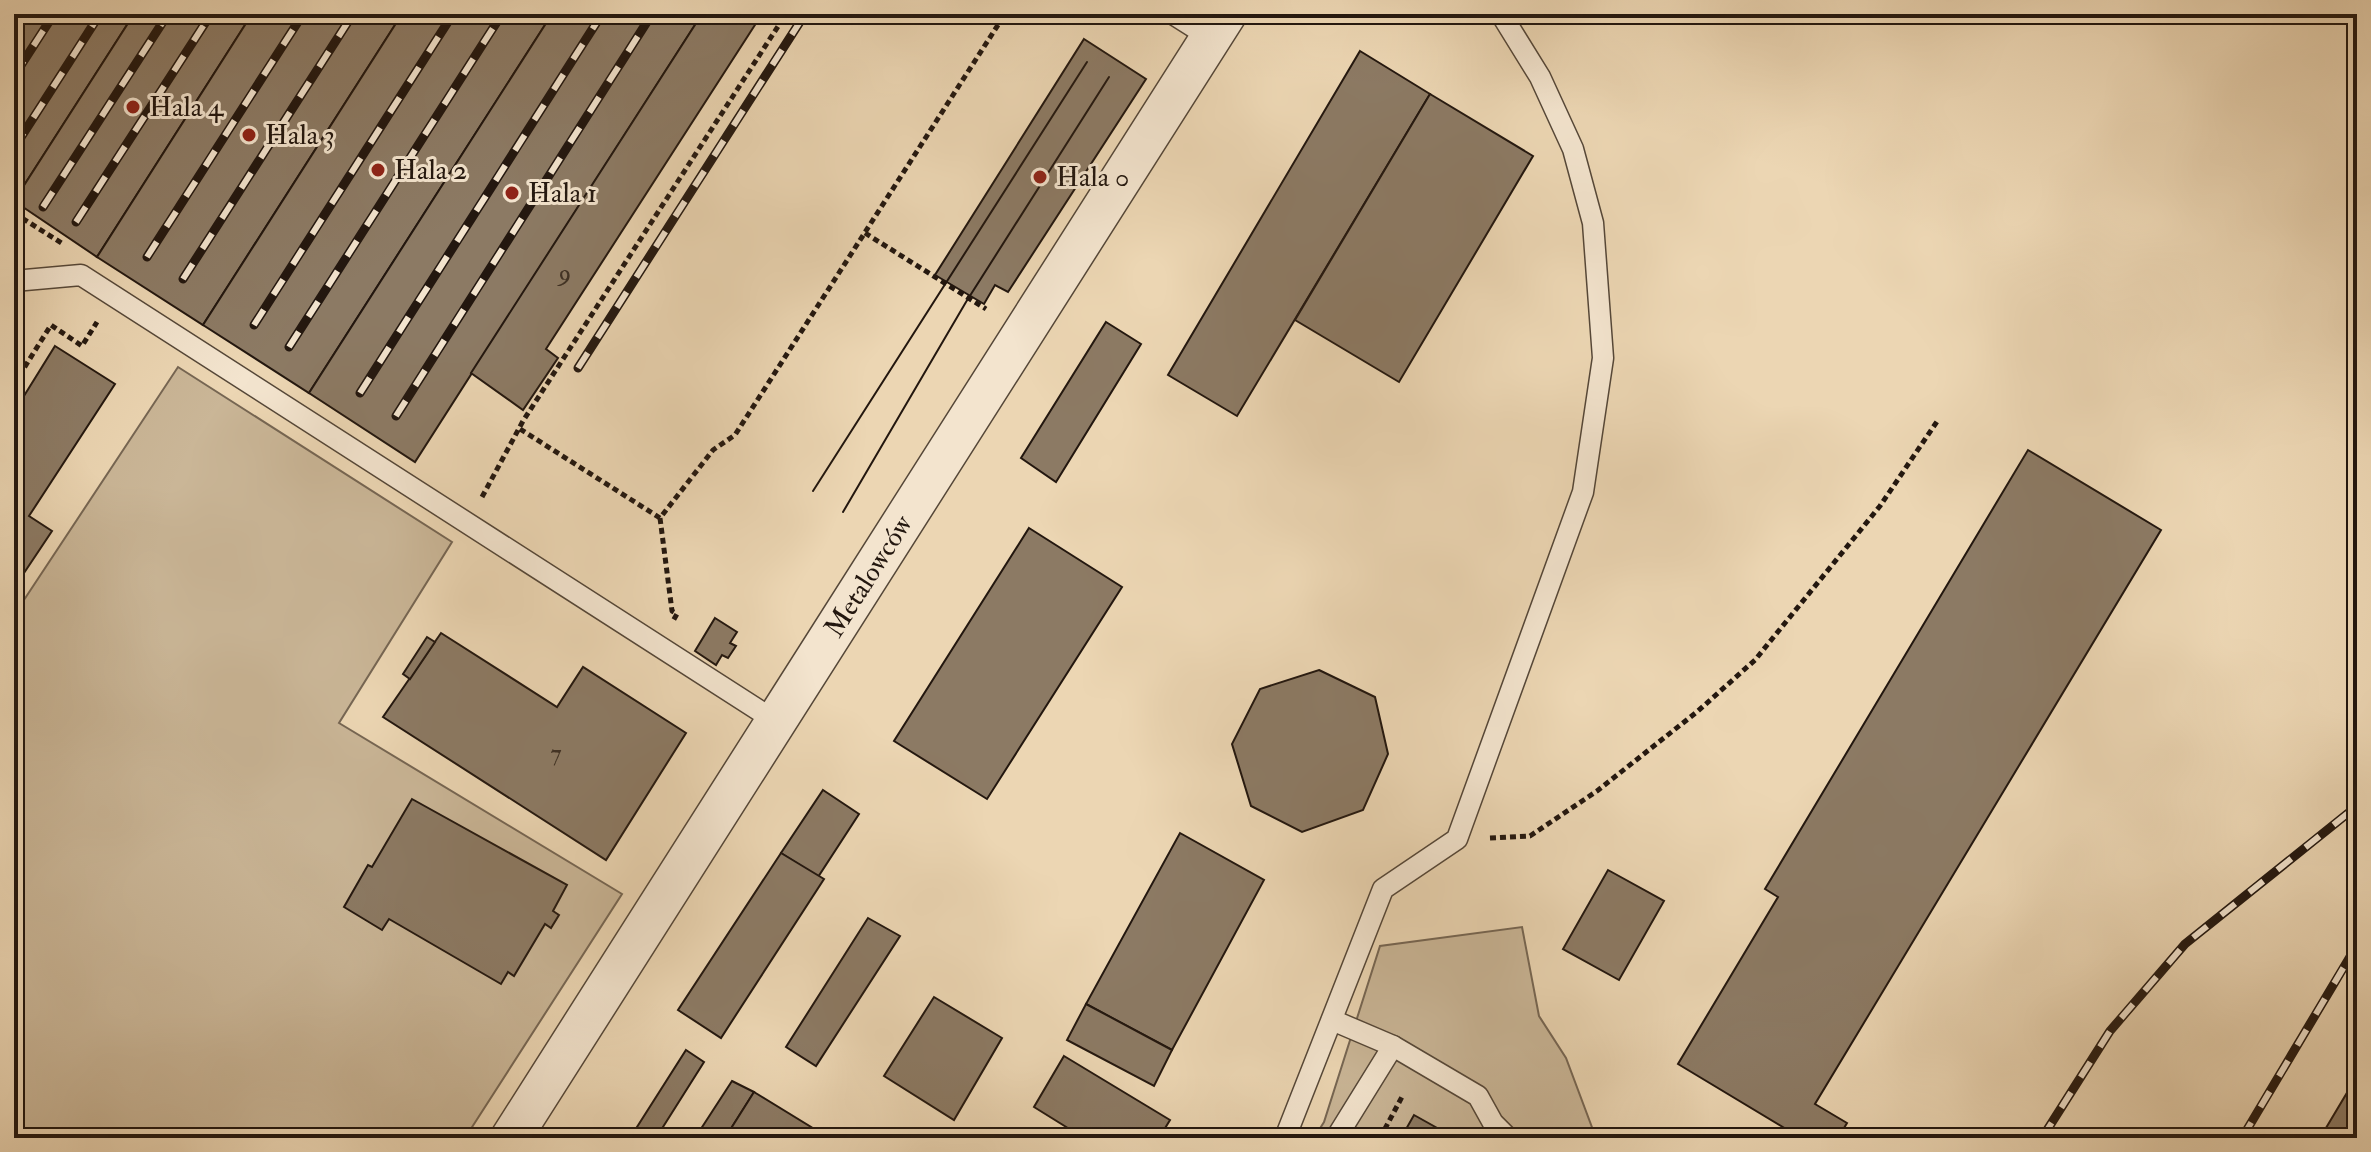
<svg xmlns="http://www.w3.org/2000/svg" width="2371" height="1152" viewBox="0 0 2371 1152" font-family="'IM FELL Double Pica',serif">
<rect width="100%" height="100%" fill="#ecd6b3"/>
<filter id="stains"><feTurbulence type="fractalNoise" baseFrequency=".0025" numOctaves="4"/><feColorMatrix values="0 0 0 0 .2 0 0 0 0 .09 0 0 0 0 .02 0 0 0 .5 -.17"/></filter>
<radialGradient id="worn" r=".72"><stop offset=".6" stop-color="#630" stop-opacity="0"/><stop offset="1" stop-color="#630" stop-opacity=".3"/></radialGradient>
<g fill="#cab697" stroke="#766653" stroke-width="2">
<polygon points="178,367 452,542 339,723 622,894 465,1138 14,1138 14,615"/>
<polygon points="1522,927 1539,1016 1566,1058 1596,1138 1314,1138 1324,1122 1380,946"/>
</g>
<g fill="#8c7a64" stroke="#23170f" stroke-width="2">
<polygon points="14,14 134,14 14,201"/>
<polygon points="134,14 252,14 97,257 14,201"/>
<polygon points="252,14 402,14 203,325 97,257"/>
<polygon points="402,14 552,14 309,393 203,325"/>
<polygon points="552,14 702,14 415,462 309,393"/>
<polygon points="702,14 762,14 546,349 558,358 523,410 471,373"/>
<polygon points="1084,39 1146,79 1008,292 995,285 984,304 935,275"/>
<polygon points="1360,51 1430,94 1237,416 1168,375"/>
<polygon points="1430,94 1533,156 1399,382 1295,320"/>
<polygon points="1106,322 1141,344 1056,482 1021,458"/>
<polygon points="55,346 115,384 29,516 52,531 14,588 14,412"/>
<polygon points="2028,450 2161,530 1815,1104 1847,1123 1838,1138 1801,1138 1678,1064 1778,897 1765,889"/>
<polygon points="1029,528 1122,587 987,799 894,741"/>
<polygon points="715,618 737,632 730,643 736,646 728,658 722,655 716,665 695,651"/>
<polygon points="441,633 557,707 583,667 686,733 606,860 383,717"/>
<polygon points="427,637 435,642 410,679 403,674"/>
<polygon points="1319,670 1375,697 1388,754 1363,810 1302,832 1251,806 1232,744 1260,689"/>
<polygon points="823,790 859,814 818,877 781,853"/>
<polygon points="412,799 567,885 553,911 559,915 551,928 545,924 514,976 508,972 501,984 389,919 382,930 344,907 368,865 372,867"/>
<polygon points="1180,833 1264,880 1172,1050 1086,1004"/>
<polygon points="781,853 824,879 721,1038 678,1010"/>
<polygon points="1608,870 1664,901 1619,980 1563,949"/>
<polygon points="868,918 900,936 816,1066 786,1047"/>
<polygon points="934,997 1002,1038 954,1120 884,1076"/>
<polygon points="1086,1004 1172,1050 1154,1086 1067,1040"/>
<polygon points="686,1050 704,1062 656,1138 630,1138"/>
<polygon points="1064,1056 1170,1120 1159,1138 1084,1138 1034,1107"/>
<polygon points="2357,1076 2357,1138 2320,1138"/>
<polygon points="732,1081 754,1092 725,1138 695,1138"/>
<polygon points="754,1092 829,1138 725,1138"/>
<polygon points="1414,1115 1455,1138 1401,1138"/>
</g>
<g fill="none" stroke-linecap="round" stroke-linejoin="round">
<defs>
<g id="service">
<polyline points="1173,14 1211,38"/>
<polyline points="14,281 81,275 777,722"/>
<polyline points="1332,1020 1393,1046 1478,1096 1493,1123 1508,1138"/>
<polyline points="1285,1138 1383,889 1457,839 1583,492 1603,358 1593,223 1573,149 1540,77 1501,14"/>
<polyline points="1336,1138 1393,1046"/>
</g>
<g id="minor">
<path id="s1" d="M511,1138l715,-1124"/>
</g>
</defs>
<use href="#service" stroke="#554738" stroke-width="23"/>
<use href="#minor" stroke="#554738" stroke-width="43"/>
<g stroke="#23170f" stroke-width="5" stroke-dasharray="6 4" stroke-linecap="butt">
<polyline points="14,213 63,244"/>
<polyline points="865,233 986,309"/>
<polyline points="14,384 51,325 82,346 97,322"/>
<polyline points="520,429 660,518 713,450 735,435 1005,14"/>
<polyline points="482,497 523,421 786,14"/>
<polyline points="660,518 672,611 677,614 673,621"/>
<polyline points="1490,838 1530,836 1597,791 1698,711 1755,660 1880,506 1938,420"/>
<polyline points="1380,1138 1403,1095"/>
</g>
<use href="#service" stroke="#f3e4ce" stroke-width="20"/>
<use href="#minor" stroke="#f3e4ce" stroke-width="40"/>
<g stroke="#23170f" stroke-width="2">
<polyline points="813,491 1087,62"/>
<polyline points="843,512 966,302 1109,77"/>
</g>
<defs>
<g id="rail">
<polyline points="14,76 54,14"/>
<polyline points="14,148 100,14"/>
<polyline points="43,207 168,14"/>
<polyline points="76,222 211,14"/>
<polyline points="147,257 303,14"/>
<polyline points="183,279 353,14"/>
<polyline points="254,325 453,14"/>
<polyline points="289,347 502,14"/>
<polyline points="578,368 805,14"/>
<polyline points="360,393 602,14"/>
<polyline points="396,416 652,14"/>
<polyline points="2042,1138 2110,1031 2185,944 2357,806"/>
<polyline points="2242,1138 2357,945"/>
</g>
</defs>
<use href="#rail" stroke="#23170f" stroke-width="9"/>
<use href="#rail" stroke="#f3e4ce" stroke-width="6" stroke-dasharray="18" stroke-linecap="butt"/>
</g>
<g fill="#8f2418" stroke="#f3e4ce" stroke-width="3">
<circle cx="133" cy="107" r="8"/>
<circle cx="249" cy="135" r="8"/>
<circle cx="378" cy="170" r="8"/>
<circle cx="1040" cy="177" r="8"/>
<circle cx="512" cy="193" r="8"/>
</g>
<g text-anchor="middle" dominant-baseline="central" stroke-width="6" stroke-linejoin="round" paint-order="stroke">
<g font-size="24" fill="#3d3024">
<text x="565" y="273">9</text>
<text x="556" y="753">7</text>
</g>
<g font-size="28" fill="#23170f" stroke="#f3e4ce" text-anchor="start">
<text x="149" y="107">Hala 4</text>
<text x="265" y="135">Hala 3</text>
<text x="394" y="170">Hala 2</text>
<text x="1056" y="177">Hala 0</text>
<text x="528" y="193">Hala 1</text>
</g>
<g font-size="28" fill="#23170f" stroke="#f3e4ce">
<text stroke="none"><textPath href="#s1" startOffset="666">Metalowców</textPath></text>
</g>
</g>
<rect width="2371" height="1152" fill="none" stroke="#ecd6b3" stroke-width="48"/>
<rect x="16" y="16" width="2339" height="1120" fill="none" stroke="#23170f" stroke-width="4"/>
<rect x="24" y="24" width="2323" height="1104" fill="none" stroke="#23170f" stroke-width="2"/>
<rect width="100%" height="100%" filter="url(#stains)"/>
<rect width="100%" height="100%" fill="url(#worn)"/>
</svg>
